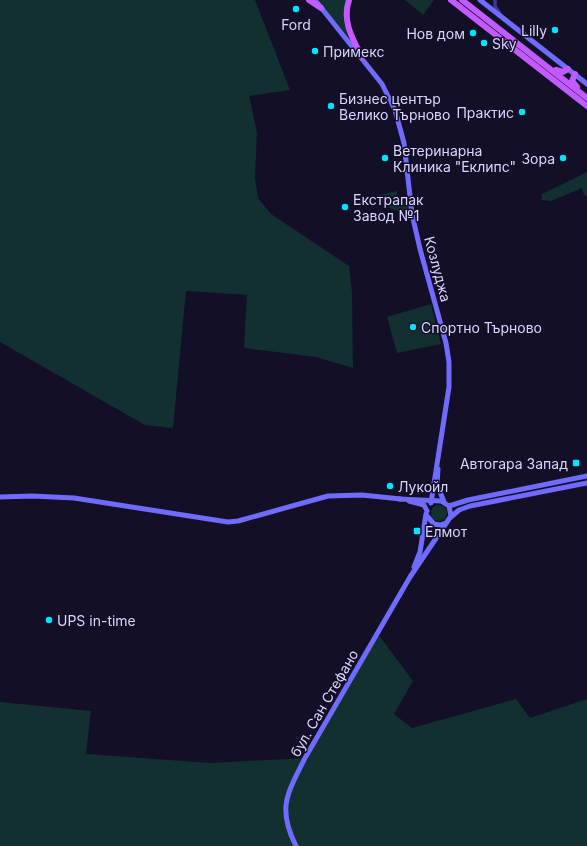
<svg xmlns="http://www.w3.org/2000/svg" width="587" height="846" viewBox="0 0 587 846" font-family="Inter,sans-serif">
<rect width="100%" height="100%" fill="#130f26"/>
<g fill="#12302f">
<polygon points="0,0 255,0 290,90 249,96 257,132 255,178 258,198 271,214 349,266 352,292 353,368 316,357 244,348 247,295 186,291 173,428 145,425 0,342"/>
<polygon points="319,0 347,0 351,40 321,4"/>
<polygon points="405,0 434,0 423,15"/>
<polygon points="587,172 587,197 584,195 582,188 551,201 541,200 542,194"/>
<polygon points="397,191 398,201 409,201 410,215 389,208 376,196"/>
<polygon points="431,304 441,344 397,353 387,317"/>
<circle cx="439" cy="513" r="8"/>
<polygon points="378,634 413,681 394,714 412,728 516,699 530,718 587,699 587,846 0,846 0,702 91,711 86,754 211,763 305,758"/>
</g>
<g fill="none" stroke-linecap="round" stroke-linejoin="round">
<polyline stroke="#3d3a85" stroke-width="3.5" points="495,0 495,6 500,14"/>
<g stroke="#6f6bff" stroke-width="5">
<polyline points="315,0 382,84 395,110 404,143 412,214 420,249 446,343 449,362 449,387 431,503"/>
<polyline points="480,0 587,84"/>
<polyline points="438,469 437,484 444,502"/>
<polyline points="0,497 32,496 74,498 228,522 238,521 328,496 362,495 401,499"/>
<polyline points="409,501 424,505 427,511"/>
<polyline points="449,506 468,500 587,476"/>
<polyline points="427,516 434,524 440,525 446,523"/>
<polyline points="451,517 459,510 470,506 587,483"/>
<polyline points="414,567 420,552 426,514"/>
<path d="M296,846c-19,-38 -9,-52 9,-88l105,-181 41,-61 -2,-10 -8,-5 -42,-2"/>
</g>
<g stroke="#c25bff" stroke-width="6">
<polyline points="309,0 321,8"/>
<path d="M349,0c-7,21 3,38 13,57"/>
<polyline points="451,0 587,106"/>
<polyline points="462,0 587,98"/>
<polyline points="556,70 563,72 568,69"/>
<polyline points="575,74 572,81 577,87"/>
</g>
</g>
<g fill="#00e5ff" stroke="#130f26" stroke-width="1.5">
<circle cx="296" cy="9" r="4"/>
<circle cx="555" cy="30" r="4"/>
<circle cx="473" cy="33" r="4"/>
<circle cx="484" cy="43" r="4"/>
<circle cx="315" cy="51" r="4"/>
<circle cx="331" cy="106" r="4"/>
<circle cx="522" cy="112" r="4"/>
<circle cx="385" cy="158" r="4"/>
<circle cx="563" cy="158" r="4"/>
<circle cx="345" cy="207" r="4"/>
<circle cx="413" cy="327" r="4"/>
<rect x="572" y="459" width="8" height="8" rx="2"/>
<circle cx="390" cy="486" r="4"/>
<rect x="413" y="527" width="8" height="8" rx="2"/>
<circle cx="49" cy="620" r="4"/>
</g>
<g text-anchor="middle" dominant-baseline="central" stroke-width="3" stroke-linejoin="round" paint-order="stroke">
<g font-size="14" fill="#d9d4ff" stroke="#130f26" text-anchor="start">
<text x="296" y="24" text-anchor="middle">Ford</text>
<text x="547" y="30" text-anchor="end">Lilly</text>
<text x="465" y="33" text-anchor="end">Нов дом</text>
<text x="492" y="43">Sky</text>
<text x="323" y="51">Примекс</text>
<text x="339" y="98">Бизнес център<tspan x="339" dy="16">Велико Търново</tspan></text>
<text x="514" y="112" text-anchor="end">Практис</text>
<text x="393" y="150">Ветеринарна<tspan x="393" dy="16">Клиника "Еклипс"</tspan></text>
<text x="555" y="158" text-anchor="end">Зора</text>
<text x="353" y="199">Екстрапак<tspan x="353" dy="16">Завод №1</tspan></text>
<text x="421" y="327">Спортно Търново</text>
<text x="568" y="463" text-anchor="end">Автогара Запад</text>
<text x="398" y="486">Лукойл</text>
<text x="425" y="531">Елмот</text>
<text x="57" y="620">UPS in-time</text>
</g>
<g font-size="14" fill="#d9d4ff" stroke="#130f26">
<text transform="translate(438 269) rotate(75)">Козлуджа</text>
<text transform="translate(324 703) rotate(-60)">бул. Сан Стефано</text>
</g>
</g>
</svg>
